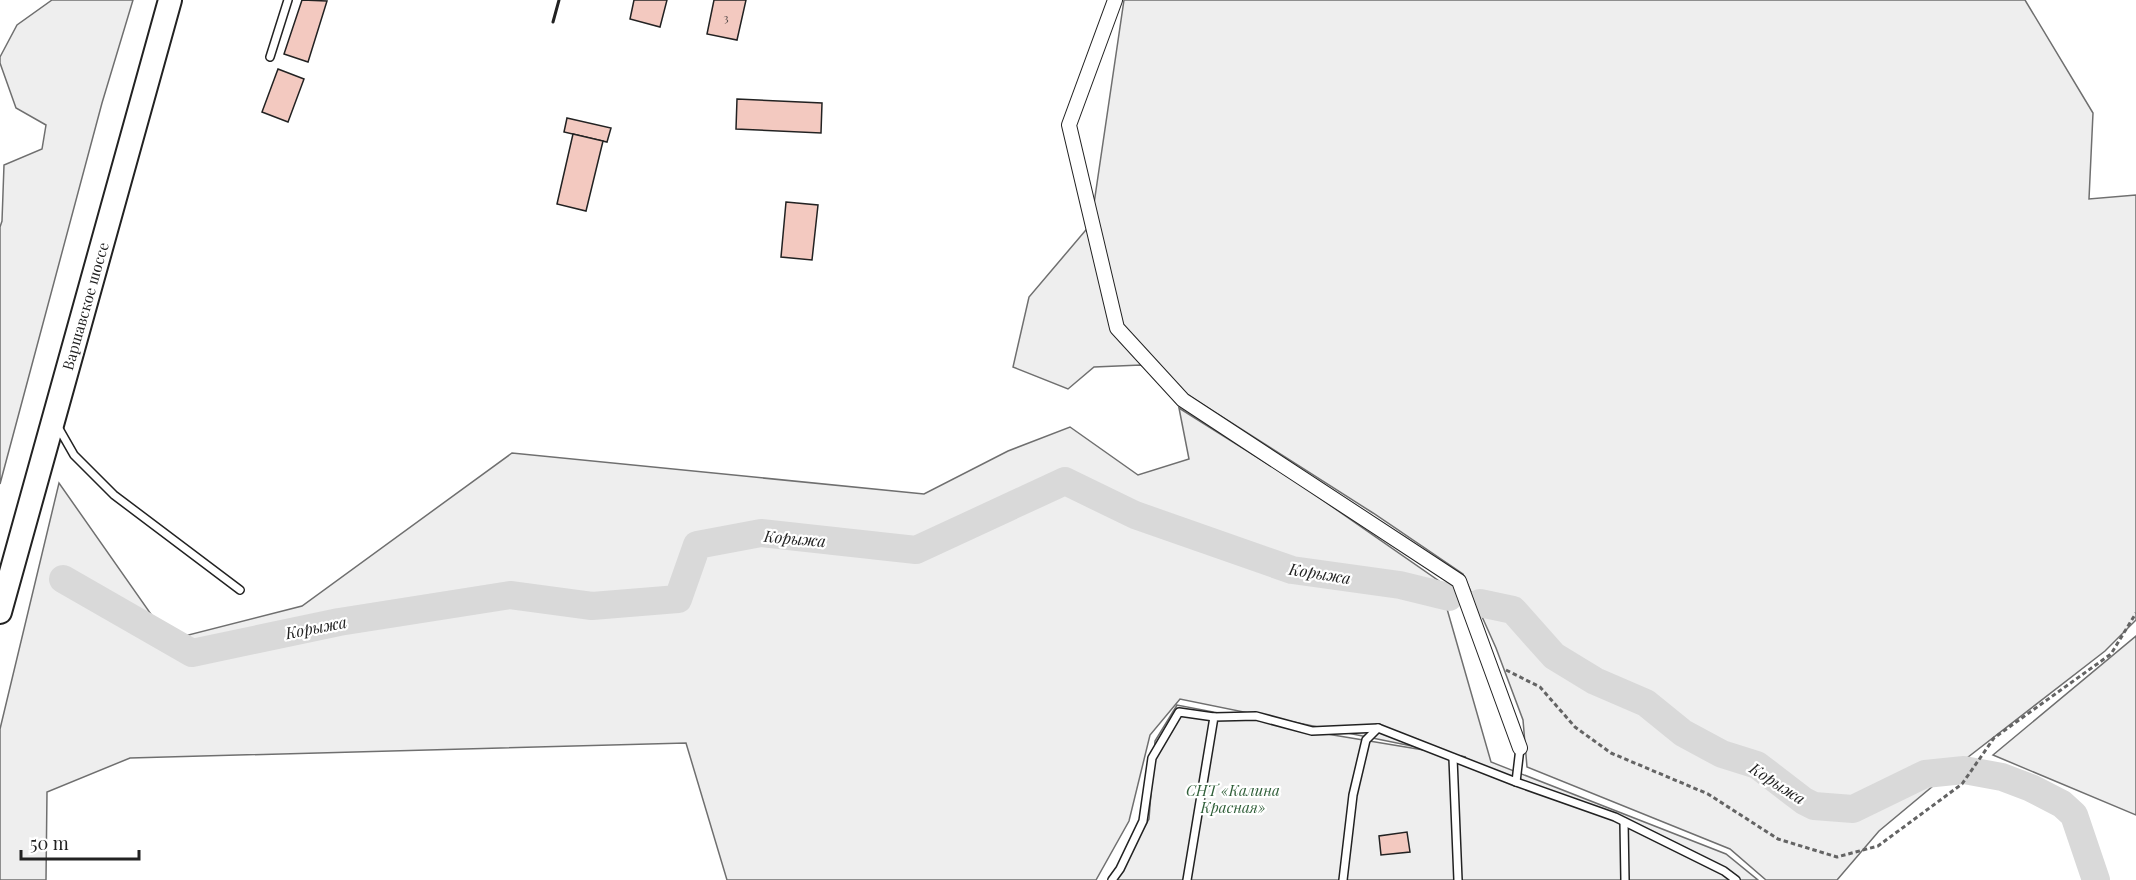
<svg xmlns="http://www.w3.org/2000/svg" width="2136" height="880" viewBox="0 0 2136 880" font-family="'Playfair Display',serif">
<rect width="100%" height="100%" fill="#fff"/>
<g fill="#eee" stroke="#6f6f6f" stroke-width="1.5">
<polygon points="52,0 133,0 102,103 0,484 0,227 2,221 4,165 42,149 46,125 16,108 0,63 0,57 17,25"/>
<polygon points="1124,0 2025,0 2093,113 2089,199 2136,195 2136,620 2105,651 1963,761 1879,831 1837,880 1766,880 1730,849 1527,767 1523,720 1496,648 1463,574 1373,513 1141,365 1094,367 1068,389 1013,367 1029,297 1091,224"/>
<polygon points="1179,408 1301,485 1439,581 1491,762 1726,854 1758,880 1114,880 1149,819 1155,741 1177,705 1333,735 1466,757 1180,699 1150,735 1129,821 1096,880 727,880 686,743 130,758 47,792 46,880 0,880 0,729 59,483 169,640 302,606 512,453 924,494 1008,451 1070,427 1138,475 1189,459"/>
<polygon points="2136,636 2136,815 1993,755"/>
</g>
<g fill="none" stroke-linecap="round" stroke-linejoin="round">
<g stroke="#d9d9d9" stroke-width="28">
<polyline points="63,579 192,653 339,622 510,595 592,606 678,599 697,545 761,533 916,550 1065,481 1135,515 1292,570 1400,585 1449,597"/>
<polyline points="1480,603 1513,610 1554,656 1595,681 1646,703 1683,733 1722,754 1757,765 1804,801 1814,806 1853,809 1925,774 1964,770 2002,777 2031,788 2062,804 2074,815 2096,880"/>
</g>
</g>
<g fill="#f3c9c0" stroke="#222" stroke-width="1.5">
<polygon points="302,0 327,1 308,62 284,54"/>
<polygon points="634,0 667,0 660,27 630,19"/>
<polygon points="714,0 746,0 737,40 707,34"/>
<polygon points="278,69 304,79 288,122 262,112"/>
<polygon points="737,99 822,103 821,133 736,129"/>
<polygon points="567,118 611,128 607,142 564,132"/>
<polygon points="573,134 603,141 586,211 557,204"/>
<polygon points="786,202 818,205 812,260 781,257"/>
<polygon points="1407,832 1410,852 1381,855 1379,836"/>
</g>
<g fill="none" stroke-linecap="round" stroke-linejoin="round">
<defs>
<g id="service">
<polyline points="270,57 288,0"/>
<polyline points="58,427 74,455 114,495 240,590"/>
<polyline points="1453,758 1458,880"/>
<polyline points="1516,782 1615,817 1724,871 1736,880"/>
<polyline points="1624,822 1625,880"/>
<polyline points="1112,880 1120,869 1143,821 1152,758 1179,712 1214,717"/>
<polyline points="1187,880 1214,717 1256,716 1312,731 1378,728"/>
<polyline points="1343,880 1353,795 1366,740 1378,728 1516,782 1520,748"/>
</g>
<polyline id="minor" points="1115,0 1069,125 1117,328 1183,400 1459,581 1520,748"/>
<polyline id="primary" points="0,612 170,0"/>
</defs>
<use href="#service" stroke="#222" stroke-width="10"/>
<use href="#minor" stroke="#222" stroke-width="16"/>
<use href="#primary" stroke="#222" stroke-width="26"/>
<polyline stroke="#646464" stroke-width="3" stroke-dasharray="4.5 3" stroke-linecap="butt" points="1506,670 1540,687 1575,727 1611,753 1708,794 1778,839 1837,857 1878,846 1962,784 1994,738 2111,654 2136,613"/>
<use href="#service" stroke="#fff" stroke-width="7"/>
<use href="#minor" stroke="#fff" stroke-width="14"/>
<use href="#primary" stroke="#fff" stroke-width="22"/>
<polyline stroke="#222" stroke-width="3" points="553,22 559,0"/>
</g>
<g text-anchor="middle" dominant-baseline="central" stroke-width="4.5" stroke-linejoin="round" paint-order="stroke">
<g font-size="12" fill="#564c4a">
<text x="726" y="17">3</text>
</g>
<g font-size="15" fill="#222" stroke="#fff">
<text transform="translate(85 306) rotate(-74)">Варшавское шоссе</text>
</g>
<g font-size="15" font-style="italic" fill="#2f5e38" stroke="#fff">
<text x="1233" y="790">СНТ «Калина<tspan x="1233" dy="17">Красная»</tspan></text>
</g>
<g font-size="16" font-style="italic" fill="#222" stroke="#fff">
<text transform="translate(795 538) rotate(5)">Корыжа</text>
<text transform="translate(1320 573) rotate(9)">Корыжа</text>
<text transform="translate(316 627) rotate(-11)">Корыжа</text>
<text transform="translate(1778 783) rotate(33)">Корыжа</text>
</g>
</g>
<path d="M21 850v9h118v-9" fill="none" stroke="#222222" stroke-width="3"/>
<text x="30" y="850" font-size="18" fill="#222222" stroke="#ffffff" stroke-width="4.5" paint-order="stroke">50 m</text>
</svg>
